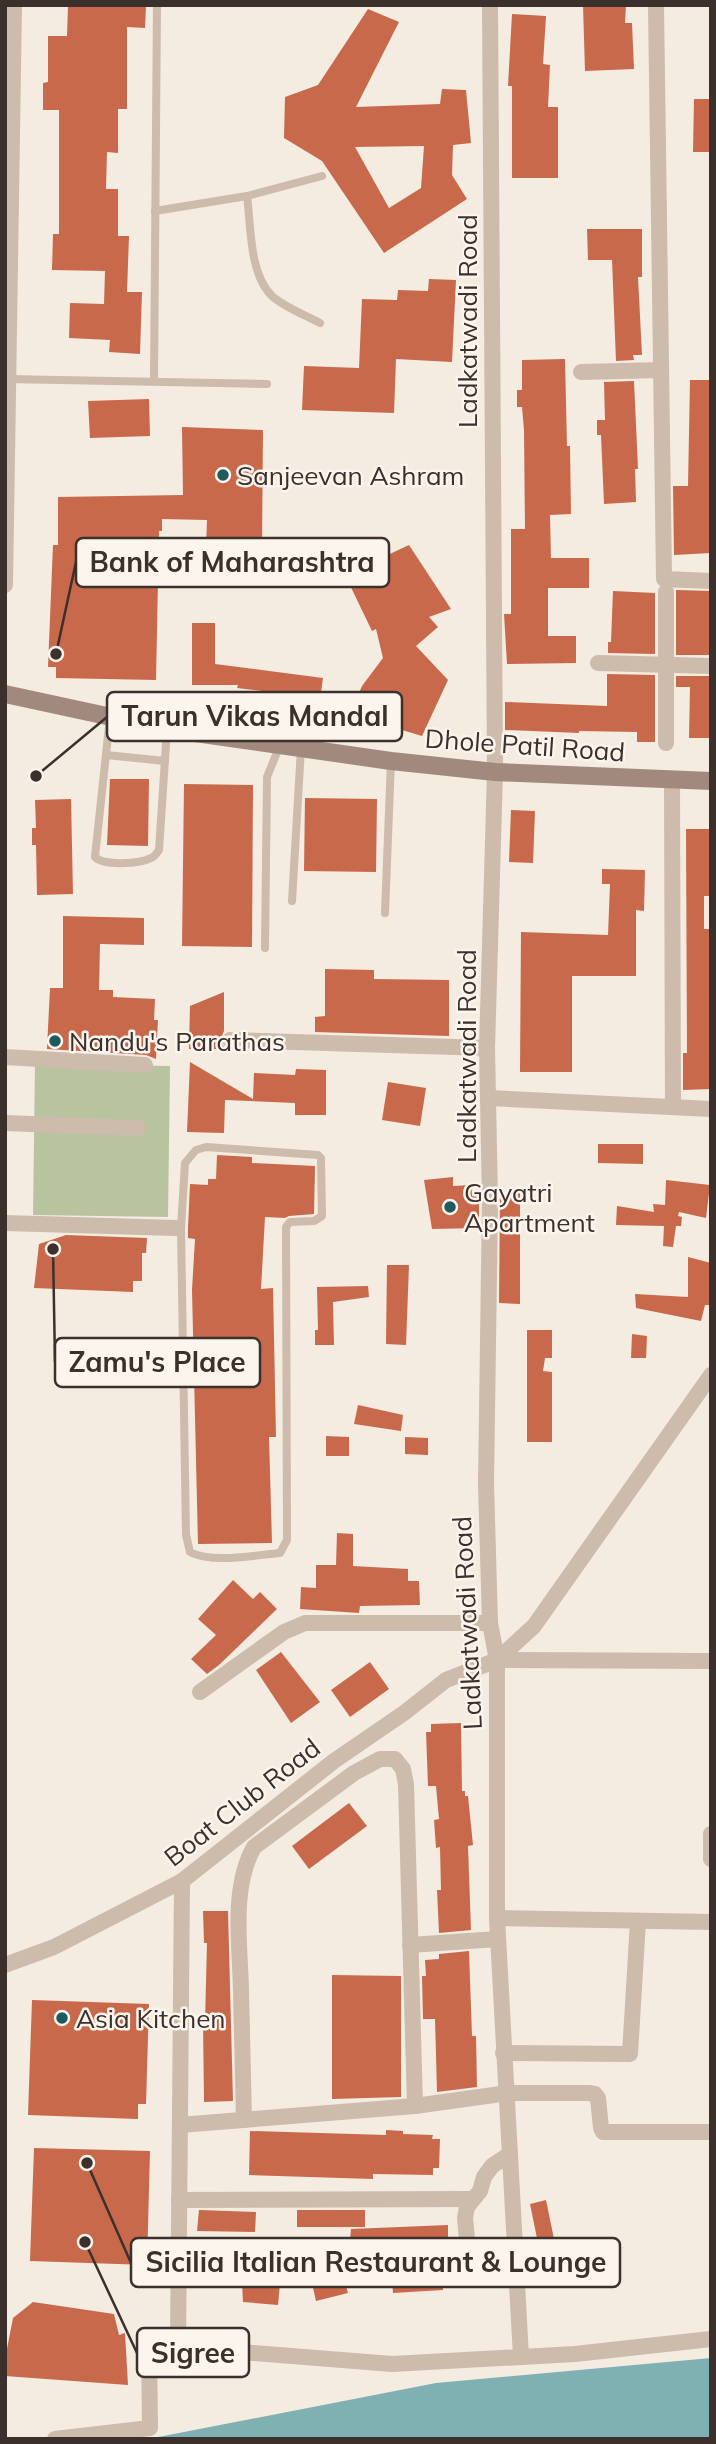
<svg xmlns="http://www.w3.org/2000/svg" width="716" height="2444" viewBox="0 0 716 2444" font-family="Mulish,sans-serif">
<rect width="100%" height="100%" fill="#f4ebe1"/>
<polygon fill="#b8c4a0" points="35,1064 170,1066 168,1217 33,1215"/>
<polygon fill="#7fb0b2" points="711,2358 711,2439 148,2439 436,2383"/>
<g fill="#c8694b" fill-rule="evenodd">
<polygon points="68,5 146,5 145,28 127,27 127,109 118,109 118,153 107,152 106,189 118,189 118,236 129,236 127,292 142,292 140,354 109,352 110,340 69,338 70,303 104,304 105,271 52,270 53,234 59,234 59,110 43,110 43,83 48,82 48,36 67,36"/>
<polygon points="583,5 626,5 625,23 632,23 634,69 585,71"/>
<path d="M368,9l31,13 -43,85 84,-3 2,-15 24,1 5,53 -18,2 -1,30 15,24 -83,54 -62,-92 -38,-23 1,-41 33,-12zM424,146l-3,42 -32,20 -34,-61z"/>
<polygon points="512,14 546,16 543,64 550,65 548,107 558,107 558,178 512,178 512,86 508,86"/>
<polygon points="694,99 711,99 711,152 693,152"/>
<polygon points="587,229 642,229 642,277 638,277 642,355 633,355 634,360 616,361 612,260 588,260"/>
<polygon points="429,279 456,280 452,362 396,359 394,413 302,410 304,366 359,368 362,299 397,300 398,290 428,291"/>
<polygon points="565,359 567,446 570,446 571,514 550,515 551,558 589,558 589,588 548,588 548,636 576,636 576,663 507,664 504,614 511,614 511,529 525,529 524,430 522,407 517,407 517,390 522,390 522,360"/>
<polygon points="690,380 711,380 711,553 674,555 673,486 688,486"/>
<polygon points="634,381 638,469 635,469 636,502 604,504 601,435 597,435 597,420 605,420 604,382"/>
<polygon points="149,399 150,436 90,438 88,401"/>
<polygon points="182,427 263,430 262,549 304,550 303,576 205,573 207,520 162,519 162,531 159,531 156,680 56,678 56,667 48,667 53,545 58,545 58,497 183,495"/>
<polygon points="409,545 451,609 429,617 438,627 416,646 448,680 422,736 372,721 353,707 362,686 383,658 376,629 372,631 345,575"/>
<polygon points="676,590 711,591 711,655 676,655"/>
<polygon points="613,591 655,593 655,654 608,653 608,642 611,642"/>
<polygon points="192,623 215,623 215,664 323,678 319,707 285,703 287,694 237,688 238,685 192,685"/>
<polygon points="607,674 655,675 655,742 637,742 637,732 579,731 579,733 505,730 505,702 607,706"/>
<polygon points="676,676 711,676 711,738 689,738 690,687 676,687"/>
<polygon points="110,779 149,779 148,846 107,845"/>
<polygon points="184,784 253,785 252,947 182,946"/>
<polygon points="305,798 377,799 376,872 304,871"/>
<polygon points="71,799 73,894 37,895 36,845 32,845 32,828 36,828 35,800"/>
<polygon points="511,810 535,811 533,863 509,862"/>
<polygon points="686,829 711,829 711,896 704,896 704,929 711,929 711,1089 683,1090 683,1053 687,1053"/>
<polygon points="602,869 645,870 644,911 636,910 636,976 572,976 572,1072 520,1072 521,932 608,935 610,884 602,884"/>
<polygon points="63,916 144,918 144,945 100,944 99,990 113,990 113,997 155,999 154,1020 158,1020 156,1059 146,1055 47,1049 50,988 63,988"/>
<polygon points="325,969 374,970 374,979 449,980 449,1036 315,1032 315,1017 325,1016"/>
<polygon points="224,992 224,1031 220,1040 225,1049 189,1049 190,1006"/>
<polygon points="190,1062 253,1099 254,1073 295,1075 296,1069 326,1070 326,1115 295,1115 295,1103 225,1100 224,1133 187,1132"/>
<polygon points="388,1082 426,1088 420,1126 382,1120"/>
<polygon points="598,1144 643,1144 643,1164 598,1163"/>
<polygon points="217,1155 252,1157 252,1163 315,1166 314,1214 289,1216 285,1218 265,1217 261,1289 273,1288 276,1437 269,1437 272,1543 198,1544 192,1290 195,1239 188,1238 188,1228 190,1184 208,1185 208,1179 216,1179"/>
<polygon points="453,1177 453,1186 471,1185 472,1193 479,1193 479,1228 432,1229 424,1180"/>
<polygon points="666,1180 710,1185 706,1218 679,1212 678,1216 682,1217 681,1226 676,1226 673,1247 663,1246 664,1226 616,1225 617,1206 654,1212 653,1204 665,1205"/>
<polygon points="500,1193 520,1193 520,1304 499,1303"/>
<polygon points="66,1235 147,1238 146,1253 142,1253 142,1281 133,1281 133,1292 34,1288 39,1244"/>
<polygon points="688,1257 711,1263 711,1305 705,1305 701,1321 636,1308 635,1294 688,1297"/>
<polygon points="387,1265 409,1265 406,1345 386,1344"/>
<polygon points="368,1286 369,1297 333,1302 334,1345 315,1345 315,1330 318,1330 317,1287"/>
<polygon points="527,1330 552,1330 552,1358 545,1358 543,1371 552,1372 552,1442 527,1442"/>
<polygon points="632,1334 647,1336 646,1358 631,1358"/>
<polygon points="358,1405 403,1415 401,1431 354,1424"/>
<polygon points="326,1436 349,1437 349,1456 326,1456"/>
<polygon points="405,1437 428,1438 428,1455 405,1454"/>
<polygon points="337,1533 353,1534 353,1566 408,1569 408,1581 419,1581 420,1605 360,1606 359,1613 300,1609 301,1587 316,1588 316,1565 336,1565"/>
<polygon points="233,1580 253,1599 260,1592 277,1609 219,1665 207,1674 191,1659 216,1635 198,1619"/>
<polygon points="281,1652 320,1702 291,1723 256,1670"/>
<polygon points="370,1662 389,1689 350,1717 331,1690"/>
<polygon points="461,1723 462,1791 465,1791 465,1796 468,1796 473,1845 468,1846 471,1930 439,1933 437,1890 441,1890 440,1847 436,1848 434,1820 439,1819 436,1786 428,1786 426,1732 431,1732 431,1724"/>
<polygon points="349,1803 367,1826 309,1869 292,1846"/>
<polygon points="203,1911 228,1911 233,2101 204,2102 203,2022 205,2022 207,1943 204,1943"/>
<polygon points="469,1951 472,2036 476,2036 477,2087 437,2092 435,2019 423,2019 422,1976 426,1976 425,1960 439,1959 439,1954"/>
<polygon points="332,1975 401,1976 401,2097 332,2099"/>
<polygon points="32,2000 149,2004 146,2104 138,2104 138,2119 28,2115"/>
<polygon points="386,2130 403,2131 403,2134 433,2135 432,2139 440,2139 439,2168 433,2168 433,2175 373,2174 373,2179 249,2175 250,2131 386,2135"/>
<polygon points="34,2148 150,2151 147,2265 30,2261"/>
<polygon points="546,2200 554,2239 565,2240 564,2268 539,2267 539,2248 530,2204"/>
<polygon points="199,2210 256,2212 255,2232 197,2231"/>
<rect x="297" y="2210" width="68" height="17"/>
<polygon points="448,2225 448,2242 441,2242 441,2246 349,2251 351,2229"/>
<polygon points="442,2267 443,2290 393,2293 391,2269"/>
<polygon points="343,2275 348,2293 316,2301 312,2283"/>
<polygon points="262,2282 280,2283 278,2305 243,2302 242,2283"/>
<polygon points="33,2302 114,2314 119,2335 125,2333 128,2385 5,2376 5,2359 13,2318"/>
</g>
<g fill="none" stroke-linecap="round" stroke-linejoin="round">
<g stroke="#cdbbac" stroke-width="8">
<path d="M247,196c4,29 2,78 25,100 12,11 33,19 48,27"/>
<polyline points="155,211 247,196 322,176"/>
<polyline points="7,379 267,384"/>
<polyline points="154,381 157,5"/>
<path d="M110,717l-15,140c8,9 45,7 56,1 3,-1 6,-5 8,-8l8,-121"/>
<polyline points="106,755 165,761"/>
<polyline points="292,901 301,748"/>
<polyline points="385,913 391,761"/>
<polyline points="265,948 267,777 280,745"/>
<path d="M206,1147l112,8 3,3 1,58 -8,5 -24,1 -4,5 1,313 -7,13c-25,2 -68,11 -90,-1l-4,-17 -5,-307 4,-65 11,-13z"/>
</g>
<g stroke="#cdbbac" stroke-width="16">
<polyline points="490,5 495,772 487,1048 490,1201 486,1484 490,1623 497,1660 497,1918 521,2357"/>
<polyline points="656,5 664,579 711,581"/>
<polyline points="581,372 661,370"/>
<polyline points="5,585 14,5"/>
<polyline points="598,663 711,666"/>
<polyline points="666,743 666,592"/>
<polyline points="672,780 673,1107"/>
<polyline points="230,1040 487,1048"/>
<polyline points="5,1057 145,1065"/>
<polyline points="489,1098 711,1109"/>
<polyline points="5,1123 138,1128"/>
<polyline points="5,1223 176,1228"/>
<polyline points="497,1660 711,1661"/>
<polyline points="200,1692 284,1632 305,1623 490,1623"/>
<polyline points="711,1834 711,1859"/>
<polyline points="182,1881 178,2347 392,2364 575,2354 711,2339"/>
<polyline points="497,1918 711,1922"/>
<polyline points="410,1945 498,1939"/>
<polyline points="5,1965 54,1947 182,1881 334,1761 404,1713 446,1680 497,1660 534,1626 711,1375"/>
<polyline points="503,2053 630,2054 638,1921"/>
<path d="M244,2120c-1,-44 -2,-87 -3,-130 -1,-46 -10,-102 13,-143l100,-74 26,-14h15l8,10 3,15 9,322"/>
<polyline points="180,2125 415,2106 508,2093 589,2093 595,2094 598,2098 601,2128 603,2132 711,2132"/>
<polyline points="179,2200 473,2199"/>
<polyline points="179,2270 465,2255 468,2250 465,2218 467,2207 480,2191 484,2177 492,2166 510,2154"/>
<polyline points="55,2439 150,2428 149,2348 178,2347"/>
</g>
<polyline stroke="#a18a7d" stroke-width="18" points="5,694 167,729 391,761 495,772 711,781"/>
</g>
<g fill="#1f5a5e" stroke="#fbf5ee" stroke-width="2.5">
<circle cx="223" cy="475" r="7"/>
<circle cx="55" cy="1041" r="7"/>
<circle cx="450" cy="1207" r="7"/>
<circle cx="62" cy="2018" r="7"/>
</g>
<g text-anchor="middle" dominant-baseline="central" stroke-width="5" stroke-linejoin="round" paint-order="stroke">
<g font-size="26" fill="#3b302b" stroke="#fbf5ee">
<text transform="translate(467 321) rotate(-90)">Ladkatwadi Road</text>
<text transform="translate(525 745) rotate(4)">Dhole Patil Road</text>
<text transform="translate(466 1056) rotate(-90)">Ladkatwadi Road</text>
<text transform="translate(467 1623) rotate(-93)">Ladkatwadi Road</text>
<text transform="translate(242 1802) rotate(-38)">Boat Club Road</text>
</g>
<g font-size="26" fill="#3b302b" stroke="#fbf5ee" text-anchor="start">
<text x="237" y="475">Sanjeevan Ashram</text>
<text x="69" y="1041">Nandu's Parathas</text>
<text x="464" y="1192">Gayatri<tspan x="464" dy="30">Apartment</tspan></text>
<text x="76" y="2018">Asia Kitchen</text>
</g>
</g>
<path fill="none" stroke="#3b302b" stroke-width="2.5" d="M56 654L76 562M36 776L107 717M53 1249L55 1362M87 2163L131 2263M85 2242L137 2353"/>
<g fill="#3b302b" stroke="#fbf5ee" stroke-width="2.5">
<circle cx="56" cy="654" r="7"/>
<circle cx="36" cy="776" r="7"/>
<circle cx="53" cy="1249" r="7"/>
<circle cx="87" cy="2163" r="7"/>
<circle cx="85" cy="2242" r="7"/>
</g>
<g fill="#fbf5ee" stroke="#3b302b" stroke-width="2.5">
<rect x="76" y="538" width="313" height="49" rx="7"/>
<rect x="107" y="692" width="295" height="49" rx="7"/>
<rect x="55" y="1338" width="205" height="49" rx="7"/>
<rect x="131" y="2238" width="489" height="49" rx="7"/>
<rect x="137" y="2328" width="112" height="49" rx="7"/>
</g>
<g font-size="28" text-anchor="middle" font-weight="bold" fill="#3b302b">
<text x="232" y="572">Bank of Maharashtra</text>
<text x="255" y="726">Tarun Vikas Mandal</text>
<text x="157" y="1372">Zamu's Place</text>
<text x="376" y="2272">Sicilia Italian Restaurant &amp; Lounge</text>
<text x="193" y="2363">Sigree</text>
</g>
<rect width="716" height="2444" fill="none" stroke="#3b302b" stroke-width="14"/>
</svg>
